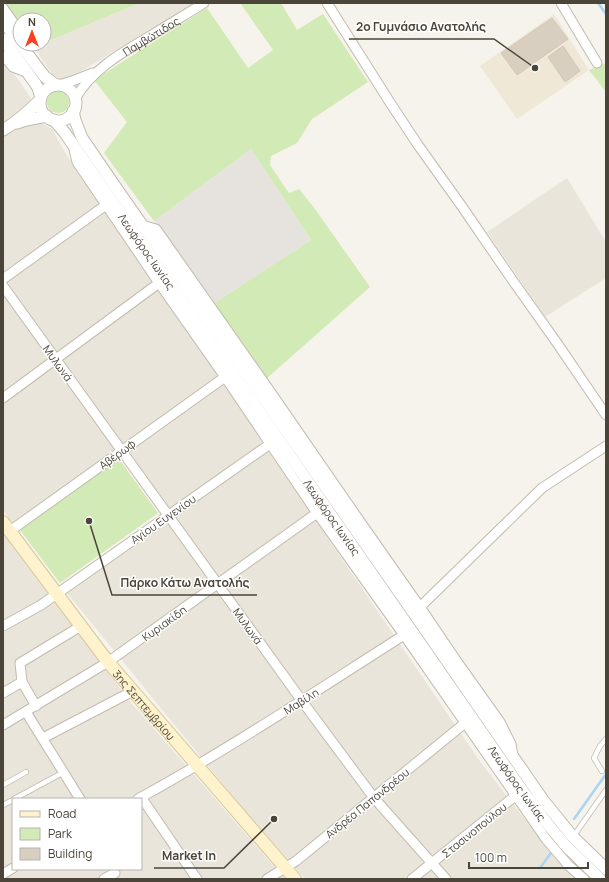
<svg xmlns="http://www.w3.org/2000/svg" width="609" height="882" viewBox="0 0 609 882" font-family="Manrope,sans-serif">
<rect width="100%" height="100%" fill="#f6f3ec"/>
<g fill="#eae5da" fill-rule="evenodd">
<polygon points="139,3 196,3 68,79 61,79 52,74 34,47 41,44 44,44 44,43"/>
<polygon points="3,58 31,98 28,109 36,120 52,129 66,154 479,760 543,843 565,867 578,879 305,879 244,810 67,593 175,518 122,445 13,523 3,510"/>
<polygon points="567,178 606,242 606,278 545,317 487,232"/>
<path d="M3,533l27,37 99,130 156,179h-282zM13,799h128v70h-128z"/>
</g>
<polygon fill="#e6e2dd" points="251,149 311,240 213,304 154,221"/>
<polygon fill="#efe8d6" points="554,14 589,70 517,119 480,66"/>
<g fill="#d2eab5">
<polygon points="3,3 139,3 44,43 44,20 20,20 20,27"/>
<polygon points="240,3 281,3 297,30 323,14 368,82 312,119 297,143 271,156 270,165 289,193 299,189 315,209 370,287 265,380 213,304 311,240 251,149 154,221 104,153 127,122 94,80 207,8 248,68 273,50"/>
<polygon points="606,63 606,92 589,70"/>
<circle cx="58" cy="102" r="11"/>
<polygon points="119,459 158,513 60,583 20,530"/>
</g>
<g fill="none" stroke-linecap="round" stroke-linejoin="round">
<g stroke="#a9d4f2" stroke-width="2.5">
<polyline points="598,3 606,14"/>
<polyline points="574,819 606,774"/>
<polyline points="540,868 551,853"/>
</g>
</g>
<g fill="#d8cfc1" stroke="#d3c7b4">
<polygon points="552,18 568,39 517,75 501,53"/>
<polygon points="563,46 580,71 565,82 548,57"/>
</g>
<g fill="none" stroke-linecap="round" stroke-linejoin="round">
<defs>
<g id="service">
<polyline points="602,771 594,758 600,746 606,739"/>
<polyline points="3,785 26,772"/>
<polyline points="14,799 64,772"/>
<polyline points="3,805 13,800"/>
<polyline points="573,837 606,790"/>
</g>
<g id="minor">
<polyline points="327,3 389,101 418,145 463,208 513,281 557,343 606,415"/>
<polyline points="561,3 597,63"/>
<polyline points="3,8 20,32"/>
<polyline points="3,55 13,67 26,72"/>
<polyline points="59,85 75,80 93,73"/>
<path id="s1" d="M75,99c17,-30 48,-47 77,-64 17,-11 35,-21 52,-32"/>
<polyline points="74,149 77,162 159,283 225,377 317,513 404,635 546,839 569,866 584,879"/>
<polyline points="142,225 156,229 265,384 359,520 420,607 458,663 500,722 511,744 513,756"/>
<polyline points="3,279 106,205"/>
<polyline points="3,286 302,701 374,798 446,879"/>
<polyline points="3,398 159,283"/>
<polyline points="10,531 225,377"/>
<polyline points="420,607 542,488 606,446"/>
<polyline points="3,626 41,605 270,444"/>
<polyline points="3,693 22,682"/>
<polyline points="36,706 22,682 20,663 81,626"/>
<polyline points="26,712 80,799"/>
<polyline points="3,725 108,662 317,513"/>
<polyline points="43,738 133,691"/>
<polyline points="141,797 197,879"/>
<path d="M138,799c91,-50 178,-108 266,-164"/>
<polyline points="3,874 13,868"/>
<polyline points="104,879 115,873"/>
<polyline points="267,879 296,861 465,723"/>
<polyline points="412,879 515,796"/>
</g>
<g id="tertiary">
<polyline points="3,21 29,56 45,77 56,85"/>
<polyline points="3,39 35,83 38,88 41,98"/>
<circle cx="58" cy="103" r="18"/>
<polyline points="73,111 75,120 82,138 119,192 413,612 543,800 573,837 606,869"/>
<path id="s2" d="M54,120l11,13 47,68 120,171 290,418 28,37 16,19 34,33"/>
<polyline points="17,123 26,120 47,116"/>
<path d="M3,130c14,-8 25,-18 37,-30"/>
</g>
<g id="secondary">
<path id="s3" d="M3,522l105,140 187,217"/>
</g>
</defs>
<use href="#service" stroke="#c2bbae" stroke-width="6"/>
<use href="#minor" stroke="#c2bbae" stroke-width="11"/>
<use href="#tertiary" stroke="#c2bbae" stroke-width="13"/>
<use href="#secondary" stroke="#d6c79b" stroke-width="14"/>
<use href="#service" stroke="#fff" stroke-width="4.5"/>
<use href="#minor" stroke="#fff" stroke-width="9"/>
<use href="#tertiary" stroke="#fff" stroke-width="11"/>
<use href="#secondary" stroke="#fff3cd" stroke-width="12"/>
</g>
<g text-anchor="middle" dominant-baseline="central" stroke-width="3" stroke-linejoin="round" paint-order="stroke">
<g font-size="11" fill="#4b4439" stroke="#fff">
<text stroke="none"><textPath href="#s1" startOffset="100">Παμβώτιδος</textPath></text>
<text stroke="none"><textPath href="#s2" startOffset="161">Λεωφόρος Ιωνίας</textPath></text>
<text transform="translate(58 363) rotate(54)">Μυλωνά</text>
<text transform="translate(117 454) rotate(-36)">Αβέρωφ</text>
<text stroke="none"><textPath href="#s2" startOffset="485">Λεωφόρος Ιωνίας</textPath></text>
<text transform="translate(163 519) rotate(-35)">Αγίου Ευγενίου</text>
<text transform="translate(164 623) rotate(-36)">Κυριακίδη</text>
<text transform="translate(248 626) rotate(54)">Μυλωνά</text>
<text transform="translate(301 701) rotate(-32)">Μαβίλη</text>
<text stroke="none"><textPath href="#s3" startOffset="231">3ης Σεπτεμβρίου</textPath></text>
<text stroke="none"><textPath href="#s2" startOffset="809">Λεωφόρος Ιωνίας</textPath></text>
<text transform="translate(367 803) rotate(-39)">Ανδρέα Παπανδρέου</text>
<text transform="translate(474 830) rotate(-39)">Στασινοπούλου</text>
</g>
</g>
<path fill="none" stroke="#4b4439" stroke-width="1.5" d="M535 68L494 39H349M89 521L112 595H257M274 819L224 868H154"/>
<g fill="#4b4439" stroke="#fff" stroke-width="1.5">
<circle cx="535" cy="68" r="4"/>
<circle cx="89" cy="521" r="4"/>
<circle cx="274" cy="819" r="4"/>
</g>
<g font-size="12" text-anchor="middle" font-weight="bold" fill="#4b4439" stroke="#fff" stroke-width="3" stroke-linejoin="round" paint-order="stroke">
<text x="421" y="31">2ο Γυμνάσιο Ανατολής</text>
<text x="185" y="587">Πάρκο Κάτω Ανατολής</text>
<text x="189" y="860">Market In</text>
</g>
<rect width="609" height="882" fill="none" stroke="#4b4439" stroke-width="8"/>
<rect x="12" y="798" width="130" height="72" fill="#ffffff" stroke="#b7b4b0"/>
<rect x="20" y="811" width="20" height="6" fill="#fff3cd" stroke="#b7b4b0"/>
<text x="48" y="818" font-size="12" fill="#4b4439">Road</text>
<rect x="20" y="828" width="20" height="12" fill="#d2eab5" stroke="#b7b4b0"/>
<text x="48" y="838" font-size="12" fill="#4b4439">Park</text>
<rect x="20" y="848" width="20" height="12" fill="#d8cfc1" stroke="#b7b4b0"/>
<text x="48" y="858" font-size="12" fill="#4b4439">Building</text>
<g transform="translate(32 32)"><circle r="19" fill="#ffffff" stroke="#b7b4b0"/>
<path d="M0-3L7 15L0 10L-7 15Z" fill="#fc3f1d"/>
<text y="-6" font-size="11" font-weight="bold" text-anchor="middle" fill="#4b4439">N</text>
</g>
<path d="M469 862v6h119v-6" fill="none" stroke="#4b4439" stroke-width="2"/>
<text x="475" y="862" font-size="12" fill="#4b4439" stroke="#ffffff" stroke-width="3" paint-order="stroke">100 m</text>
</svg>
